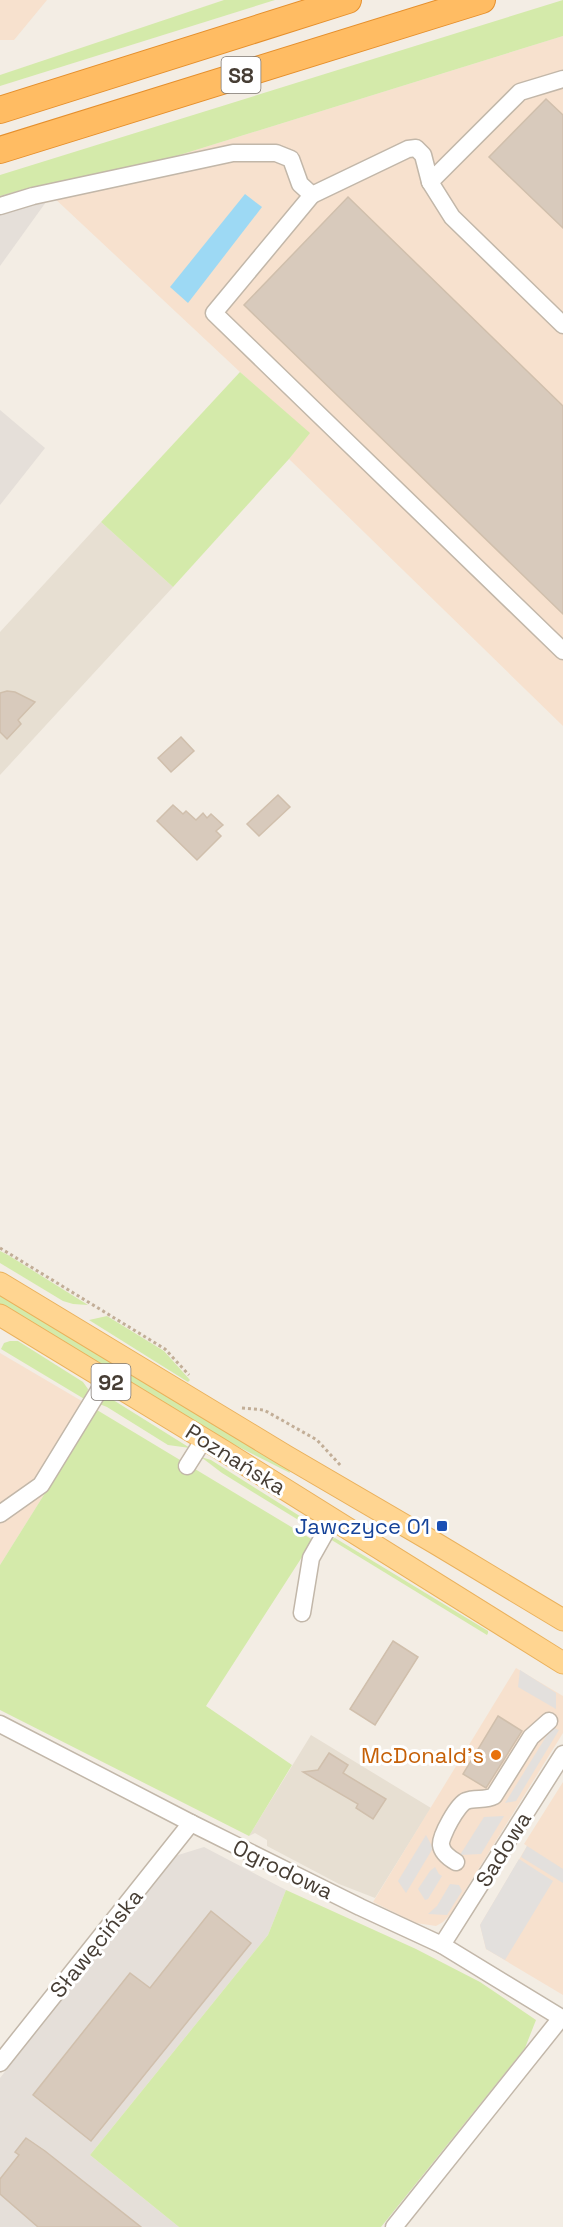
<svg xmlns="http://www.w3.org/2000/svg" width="563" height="2227" viewBox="0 0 563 2227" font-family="'Space Grotesk',sans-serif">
<rect width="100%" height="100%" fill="#f3ede4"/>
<g fill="#e7dfd2">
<polygon points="101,522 173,587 0,775 0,632"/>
<polygon points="311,1735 431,1808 375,1898 339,1884 267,1846 267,1840 255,1833 249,1836"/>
</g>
<g fill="#f7e1ce">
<polygon points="0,0 47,0 14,40 0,40"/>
<polygon points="563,36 563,726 289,459 309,433 240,372 51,195"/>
<polygon points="0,1353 97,1410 0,1565"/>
<polygon points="516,1668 563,1696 563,1733 450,1915 443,1922 436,1926 416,1923 373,1902"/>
<polygon points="563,1782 563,1995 486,1949 480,1925 527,1846 524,1844"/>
</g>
<g fill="#e5dfd9">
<polygon points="36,186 51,195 0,266 0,196"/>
<polygon points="0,410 45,448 0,505"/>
<polygon points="204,1847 286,1890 268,1935 90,2155 179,2227 0,2227 0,2078 175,1856"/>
</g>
<g fill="#d4eaaa">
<polygon points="224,0 275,0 0,86 0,75"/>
<polygon points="563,0 563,36 51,195 36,186 0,196 0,175"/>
<polygon points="240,372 310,433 289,459 173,587 101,522"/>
<polygon points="0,1251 8,1255 88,1305 73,1304 63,1301 0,1263"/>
<polygon points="0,1292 289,1469 290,1473 209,1432 0,1304"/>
<polygon points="107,1316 164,1351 190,1380 188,1382 89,1320"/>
<polygon points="10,1341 18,1341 83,1382 88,1389 86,1400 1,1349 4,1343"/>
<polygon points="110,1398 190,1448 168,1445 107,1407 97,1403 103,1399"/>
<polygon points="97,1410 313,1540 206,1706 292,1765 249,1836 0,1710 0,1565"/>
<polygon points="201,1457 211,1460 314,1525 318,1532 222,1473"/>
<polygon points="335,1538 488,1631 488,1633 487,1635 330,1539"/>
<polygon points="286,1890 416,1949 480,1982 536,2020 525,2048 381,2227 179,2227 90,2155 268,1935"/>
</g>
<g fill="#e3e0dd">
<polygon points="520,1670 556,1693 556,1709 518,1687"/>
<polygon points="552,1727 559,1730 516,1801 505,1803"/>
<polygon points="504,1816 481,1854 460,1855 484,1817"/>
<polygon points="426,1835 433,1848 406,1893 398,1881"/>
<polygon points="527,1846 563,1869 563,1883 521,1857"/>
<polygon points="519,1859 553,1881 505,1960 486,1949 480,1925"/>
<polygon points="435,1867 439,1874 442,1876 428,1899 425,1900 418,1889 430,1871"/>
<polygon points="450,1884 459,1885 462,1891 447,1915 428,1914 437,1906"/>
</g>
<polygon fill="#9dd9f4" points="245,194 262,207 188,303 170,287"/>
<g fill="#d8cabc" stroke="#d0bfac" stroke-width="1.5">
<polygon points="546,99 563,115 563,228 489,157"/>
<polygon points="348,197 563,406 563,614 244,305"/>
<polygon points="7,691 15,692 35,702 18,720 21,724 7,739 0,732 0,693"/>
<polygon points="181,737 194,751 171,772 158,758"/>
<polygon points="278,795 290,807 259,836 247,824"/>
<polygon points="173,805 183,814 186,811 196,820 203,813 207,818 211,814 223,825 216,831 221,836 197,860 157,821"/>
<polygon points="393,1641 418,1657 375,1725 350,1709"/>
<polygon points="498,1716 522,1731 486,1788 463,1774"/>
<polygon points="329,1753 348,1765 343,1773 386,1799 373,1819 356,1808 358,1804 303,1772 318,1770"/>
<polygon points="211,1911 251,1943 91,2141 33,2095 130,1973 150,1988"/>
<polygon points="26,2138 45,2151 141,2227 38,2227 0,2194 0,2179 19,2155 15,2152"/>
</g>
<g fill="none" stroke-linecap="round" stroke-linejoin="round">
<defs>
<g id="minor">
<polyline points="430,182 452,217 563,325"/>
<polyline points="312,195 214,313 563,651"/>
<polyline points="0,206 33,196 233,153 276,153 291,159 300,184 312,195 408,149 416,148 423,155 430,182 520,92 563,79"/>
<polyline points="187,1466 204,1439"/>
<polyline points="0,1514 41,1485 106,1379"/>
<polyline points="302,1613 311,1558 333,1519"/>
<polyline points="0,1724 191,1823 360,1907 442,1945 563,2019"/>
<path d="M456,1862c-7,-4 -14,-9 -15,-17 -1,-9 17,-41 25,-44 9,-4 19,0 28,-5l37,-59 18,-16"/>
<polyline points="442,1945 563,1754"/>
<polyline points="0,2063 191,1823"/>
<polyline points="394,2227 561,2018"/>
</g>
<g id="major">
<polyline points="0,1283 286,1456 435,1543 563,1620"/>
<polyline points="0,1315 222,1450 563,1663"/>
</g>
<g id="highway">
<polyline points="0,110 348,0"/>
<polyline points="0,150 482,0"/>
</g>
</defs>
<use href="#minor" stroke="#c2b7a9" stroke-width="19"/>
<use href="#major" stroke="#eab15c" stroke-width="23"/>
<use href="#highway" stroke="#e58f2c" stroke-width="28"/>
<g stroke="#c2ae97" stroke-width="3" stroke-dasharray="3 3" stroke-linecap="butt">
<polyline points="0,1248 165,1349 189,1375"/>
<polyline points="242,1408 264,1410 317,1440 342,1467"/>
</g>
<use href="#minor" stroke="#fff" stroke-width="16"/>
<use href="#major" stroke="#ffd591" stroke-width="21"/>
<use href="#highway" stroke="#ffbc63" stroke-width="26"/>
</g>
<rect fill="#1a4fb4" stroke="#fff" stroke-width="2" x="436" y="1520" width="12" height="12" rx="3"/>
<circle fill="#e8710a" stroke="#fff" stroke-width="2" cx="496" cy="1755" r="6"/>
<g text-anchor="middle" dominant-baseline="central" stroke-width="6" stroke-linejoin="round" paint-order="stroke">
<g fill="#fff" stroke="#7e7771" stroke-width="1.5">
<rect x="221.5" y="57" width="39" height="36" rx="4.5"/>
<rect x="91.5" y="1364" width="39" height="36" rx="4.5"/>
</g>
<g font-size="21" font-weight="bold" fill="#463d34">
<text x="241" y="75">S8</text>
<text x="111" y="1382">92</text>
</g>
<g font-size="22" fill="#463d34" stroke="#fff">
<text transform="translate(236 1459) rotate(32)">Poznańska</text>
<text transform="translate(503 1849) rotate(-58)">Sadowa</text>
<text transform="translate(283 1869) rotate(26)">Ogrodowa</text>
<text transform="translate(96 1943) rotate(-51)">Sławęcińska</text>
</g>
<g font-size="22" fill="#164399" stroke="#fff" text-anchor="end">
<text x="430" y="1526">Jawczyce 01</text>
</g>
<g font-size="22" fill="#c56008" stroke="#fff" text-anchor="end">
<text x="484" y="1755">McDonald's</text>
</g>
</g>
</svg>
